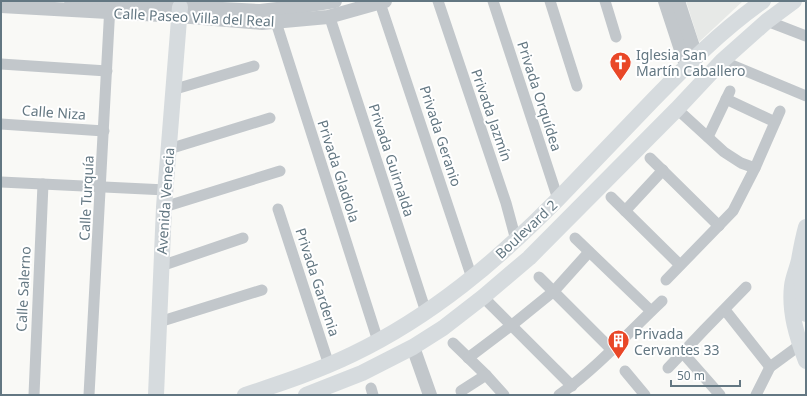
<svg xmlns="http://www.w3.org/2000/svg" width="807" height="396" viewBox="0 0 807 396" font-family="'Noto Sans',sans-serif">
<rect width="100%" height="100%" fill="#f9f9f6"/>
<polygon fill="#e7e9e7" points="686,1 743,1 699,42"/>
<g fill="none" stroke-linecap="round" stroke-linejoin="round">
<g stroke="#c2c7cb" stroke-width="11">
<polyline points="438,1 506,203 516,240"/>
<polyline points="493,1 558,199"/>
<polyline points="550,1 577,86"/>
<polyline points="605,1 616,37"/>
<polyline points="380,3 472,278"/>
<polyline points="274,16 378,341"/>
<polyline points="328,17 331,21 426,312"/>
<polyline points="767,21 806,36"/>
<polyline points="722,61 806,96"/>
<polyline points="1,64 107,71"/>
<polyline points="172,90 254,66"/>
<polyline points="726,99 775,122"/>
<polyline points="677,109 724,152 741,163 755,168"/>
<polyline points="1,124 104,131"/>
<polyline points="708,137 730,91"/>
<polyline points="169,149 270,118"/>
<polyline points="650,158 719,226"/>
<polyline points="1,182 166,190"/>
<polyline points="611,197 680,265"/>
<polyline points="164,207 280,171"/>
<polyline points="278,209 329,365"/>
<polyline points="625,211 663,170"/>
<polyline points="575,238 651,311"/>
<polyline points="161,266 243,238"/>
<polyline points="539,277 612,350"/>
<polyline points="666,280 733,211 755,168 780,111"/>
<polyline points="483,297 572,386"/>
<polyline points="725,310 770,367"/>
<polyline points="159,322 262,290"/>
<polyline points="453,343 486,375 504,395"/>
<polyline points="683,353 720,395"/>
<polyline points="468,358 512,325 554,291 589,252"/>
<polyline points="668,368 704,330 746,287"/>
<polyline points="625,371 645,395"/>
<polyline points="371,388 373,395"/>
<polyline points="461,391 486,375"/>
<polyline points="34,395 43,184"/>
<polyline points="89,395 110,5"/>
<path d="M559,395c38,-27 69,-62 103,-94"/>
<polyline points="756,395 770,367 800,345"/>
</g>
<g stroke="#c2c7cb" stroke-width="14">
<polyline points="71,1 260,11 303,6 335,1"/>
<polyline points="665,1 686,65"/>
<polyline points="678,1 696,56"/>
<polyline points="1,6 179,16 262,23 328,17 385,1"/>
<polyline points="413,347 430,395"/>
</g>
<g stroke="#d6dbde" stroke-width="16">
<path d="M806,227c-3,11 -5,21 -7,33 -2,9 -6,17 -7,26 -3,26 5,51 14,75"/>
<polyline points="800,269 806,314"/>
<polyline points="156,395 164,207 180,7"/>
<path d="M245,395c37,-12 73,-24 108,-41 79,-38 145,-94 205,-155 32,-33 63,-66 94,-98 35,-36 70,-71 111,-100"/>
<polyline points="306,395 362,373 413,347 443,328 483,297 529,258 677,109 722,61 767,21 794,1"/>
</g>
</g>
<defs>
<symbol id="church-pin" viewBox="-11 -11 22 30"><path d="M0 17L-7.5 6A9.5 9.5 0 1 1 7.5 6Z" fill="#e94727" stroke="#fff"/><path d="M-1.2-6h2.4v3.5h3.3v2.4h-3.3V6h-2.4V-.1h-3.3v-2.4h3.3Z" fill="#fff"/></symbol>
<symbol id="building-pin" viewBox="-11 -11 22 30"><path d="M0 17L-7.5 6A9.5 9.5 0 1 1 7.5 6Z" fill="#e94727" stroke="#fff"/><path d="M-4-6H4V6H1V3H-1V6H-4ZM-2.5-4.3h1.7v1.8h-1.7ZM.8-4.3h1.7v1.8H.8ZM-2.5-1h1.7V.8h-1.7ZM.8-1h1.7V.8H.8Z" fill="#fff"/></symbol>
</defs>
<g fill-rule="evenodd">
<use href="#church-pin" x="608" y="50" width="25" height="34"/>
<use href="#building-pin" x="606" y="328" width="25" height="34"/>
</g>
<g text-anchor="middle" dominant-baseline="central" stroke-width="4" stroke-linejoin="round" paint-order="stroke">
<g font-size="14" fill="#637782" stroke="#fff">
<text transform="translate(194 17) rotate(3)">Calle Paseo Villa del Real</text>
<text transform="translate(540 96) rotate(72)">Privada Orquídea</text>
<text transform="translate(54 112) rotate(4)">Calle Niza</text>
<text transform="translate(492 115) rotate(71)">Privada Jazmín</text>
<text transform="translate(441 136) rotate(72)">Privada Geranio</text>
<text transform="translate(392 160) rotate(72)">Privada Guirnalda</text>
<text transform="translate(339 171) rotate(72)">Privada Gladiola</text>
<text transform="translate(86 198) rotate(-87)">Calle Turquía</text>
<text transform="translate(165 201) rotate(-86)">Avenida Venecia</text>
<text transform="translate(526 229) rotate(-43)">Boulevard 2</text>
<text transform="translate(318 282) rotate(72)">Privada Gardenia</text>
<text transform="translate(23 289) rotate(-87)">Calle Salerno</text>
</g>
<g font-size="14" fill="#637782" stroke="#fff" text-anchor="start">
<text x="636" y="54">Iglesia San<tspan x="636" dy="16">Martín Caballero</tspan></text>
<text x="634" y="333">Privada<tspan x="634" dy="16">Cervantes 33</tspan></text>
</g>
</g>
<rect width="807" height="396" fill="none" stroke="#637782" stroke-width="4"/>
<path d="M671 380v6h69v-6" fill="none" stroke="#637782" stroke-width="2"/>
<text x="677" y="380" font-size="12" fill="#637782" stroke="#ffffff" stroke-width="3" paint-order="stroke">50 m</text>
</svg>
